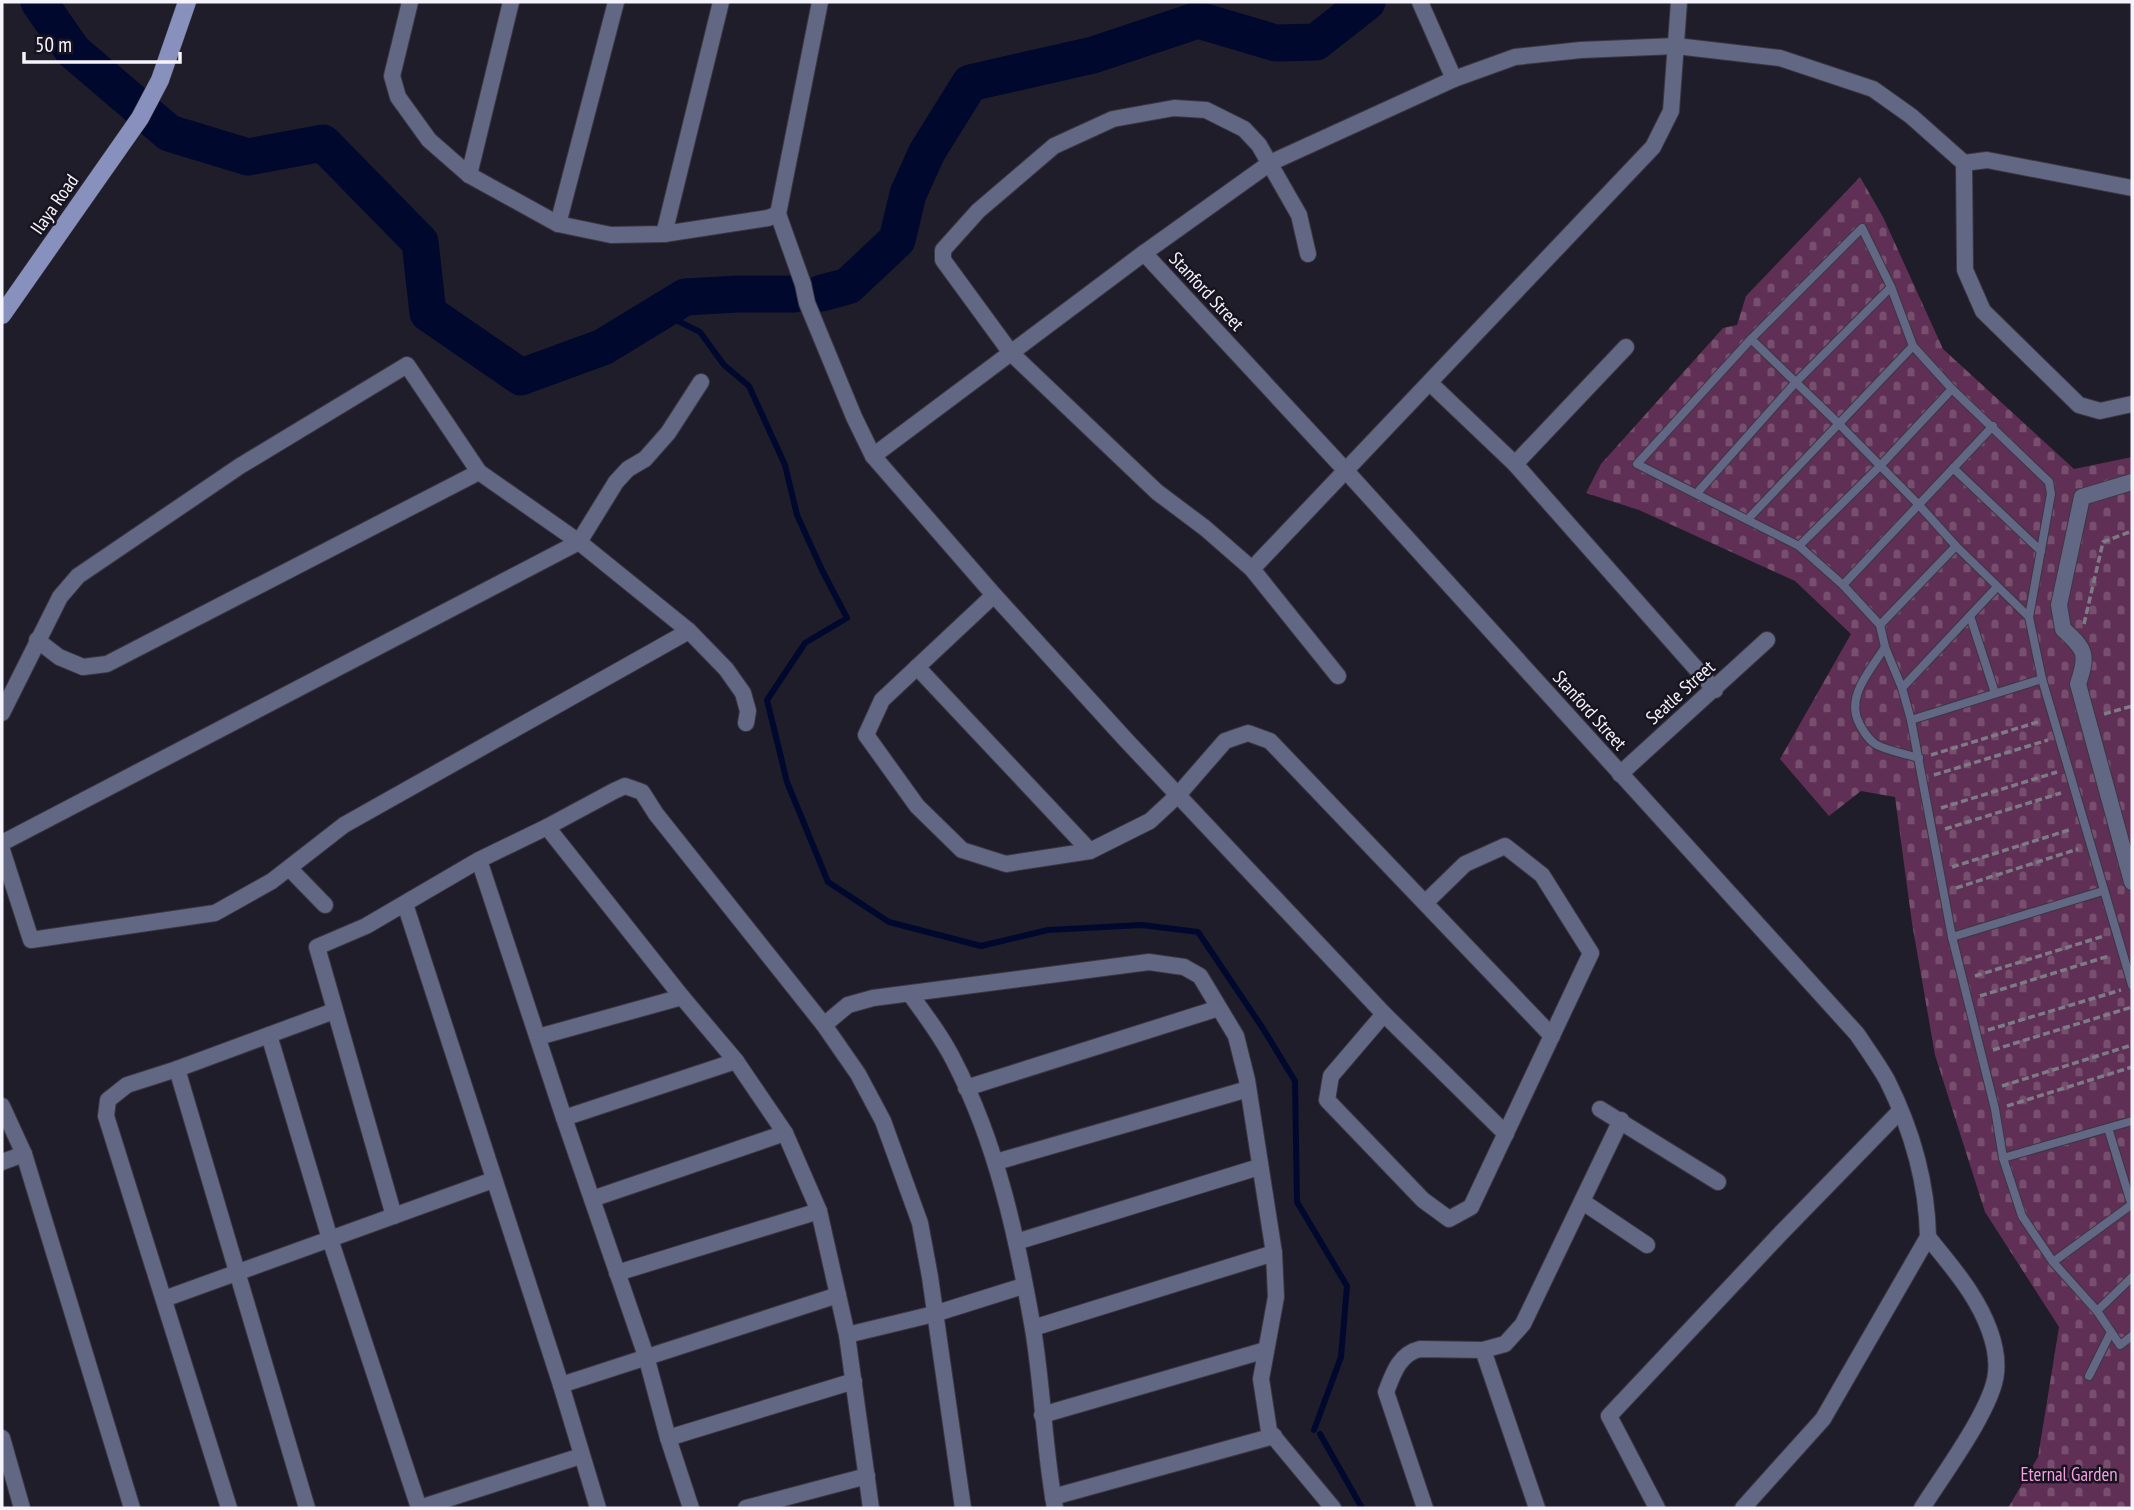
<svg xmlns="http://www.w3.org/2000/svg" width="2134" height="1510" viewBox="0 0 2134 1510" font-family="'PT Sans Narrow',sans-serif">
<defs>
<pattern id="cemetery-stones" width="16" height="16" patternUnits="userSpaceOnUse" patternTransform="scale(1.75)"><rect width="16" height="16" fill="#5f2f55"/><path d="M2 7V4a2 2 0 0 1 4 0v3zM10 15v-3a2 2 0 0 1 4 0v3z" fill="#774e6e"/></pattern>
</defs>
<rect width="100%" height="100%" fill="#201d2a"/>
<polygon fill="url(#cemetery-stones)" points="1860,177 1883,217 1943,349 2074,469 2132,457 2132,1508 2008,1508 2038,1457 2059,1327 1985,1212 1935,1055 1912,923 1895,797 1861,791 1829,816 1780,759 1851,634 1795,581 1639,510 1586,493 1601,464 1723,328 1737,325 1746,296"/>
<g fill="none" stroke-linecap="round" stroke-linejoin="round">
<g stroke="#00092d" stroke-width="6">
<polyline points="662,313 700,332 724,365 749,386 785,465 797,515 822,570 847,618 805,643 767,700 787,782 828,882 889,922 981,946 1048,930 1142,925 1198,932 1262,1027 1295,1081 1297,1202 1347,1286 1341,1357 1314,1430"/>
<polyline points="1320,1434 1362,1508"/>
</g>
<g stroke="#00092d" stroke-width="37">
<polyline points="39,2 73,51 169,133 248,157 323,143 420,242 428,313 521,377 603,347 685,297 738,294 795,294"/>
<polyline points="822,293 848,286 897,240 908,194 927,152 970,83 1093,55 1198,20 1276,43 1316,42 1367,2"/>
</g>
<defs>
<g id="lane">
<polyline points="1751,339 1840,425 1918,504 1956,546 2029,617"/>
<polyline points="1953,468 2041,551"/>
<polyline points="1697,493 1795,383 1891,287"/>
<polyline points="1748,519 1913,346"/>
<polyline points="1799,546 1880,466 1952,389"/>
<polyline points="1843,585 1993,426"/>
<polyline points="1970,616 1995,693"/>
<polyline points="1880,625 1956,546"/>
<path d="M1885,647c-14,23 -41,50 -25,78 4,7 9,16 17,20 12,6 29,9 42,13"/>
<polyline points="1902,688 1997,587"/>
<polyline points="1911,720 2042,679"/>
<polyline points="1952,937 2103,891"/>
<polyline points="2132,985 2042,679 2029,617 2051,494 2049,482 1952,389 1913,346 1891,287 1862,228 1751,339 1637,464 1799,546 1843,585 1880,625 1885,647 1902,688 1911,720 1952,937 1995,1109 2003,1158 2132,1121"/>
<polyline points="2108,1128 2132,1206"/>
<polyline points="2003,1158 2022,1216 2053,1262 2097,1311 2132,1277"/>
<polyline points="2053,1262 2131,1205"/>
<polyline points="2097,1311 2120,1345 2132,1336"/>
<polyline points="2089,1376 2111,1332"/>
</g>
<g id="street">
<polyline points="410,2 392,76 398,97 429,140 469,175 558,224 611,235 664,234 768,218 778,214 820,2"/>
<polyline points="1420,2 1454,79"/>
<polyline points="1964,163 1965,270 1983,311 2079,405 2100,411 2132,404"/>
<polyline points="469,175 511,2"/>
<polyline points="778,214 803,284 807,303 854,417 873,456 994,595 1126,740 1384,1014 1506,1134"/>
<polyline points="558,224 616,2"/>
<polyline points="664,234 721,2"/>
<path d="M1144,253l203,219 510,562c10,15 21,30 30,46 24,48 40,103 41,157"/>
<polyline points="1308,254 1299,215 1259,145 1244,129 1206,110 1174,108 1113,119 1054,146 978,211 943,250 943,260 1011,353 1157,492 1205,528 1252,569 1338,676"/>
<polyline points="1430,383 1515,464 1715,690"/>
<polyline points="873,456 1144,253 1270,163 1454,79 1515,57 1581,50 1676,46 1780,58 1873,89 1911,116 1964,163 1987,160 2132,188"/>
<polyline points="1515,464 1626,347"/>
<path d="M2132,482l-50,15 -23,108 4,24c23,21 25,25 15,55l54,198"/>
<polyline points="1252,569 1653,147 1671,111 1679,2"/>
<polyline points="994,595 882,700 866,735 917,806 962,850 1006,864 1090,851 1150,821 1178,795 1225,741 1248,733 1270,741 1552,1036"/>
<polyline points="37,640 59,657 83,667 107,664 479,472"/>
<polyline points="917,667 1090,851"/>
<polyline points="2,713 60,597 78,576 240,466 407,365 479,472 579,542 689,631 726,669 743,693 748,711 746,723"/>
<polyline points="1620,774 1767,640"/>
<polyline points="547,827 682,997 736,1061 564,1118"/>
<polyline points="2,843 579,542 616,482 628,469 645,459 668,433 701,382"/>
<polyline points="2,850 31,940 215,913 272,881 344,825 689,631"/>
<polyline points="479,860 564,1118 646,1356 668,1438 691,1508"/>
<polyline points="290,869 325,905"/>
<polyline points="405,904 561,1385 598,1508"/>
<path d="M910,994c16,22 32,43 44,67 43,83 63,176 79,268 10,60 11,120 22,179"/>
<polyline points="1384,1014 1331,1076 1327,1100 1423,1200 1449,1219 1471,1207 1591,953 1542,875 1505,846 1465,864 1426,902"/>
<polyline points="824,1025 848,1005 873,998 1149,962 1184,967 1200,976 1236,1036 1247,1080 1274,1253 1276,1297 1261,1379 1269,1431 1333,1508"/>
<polyline points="269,1035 330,1239 419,1508 581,1456"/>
<polyline points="538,1037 682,997"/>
<polyline points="736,1061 785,1133 819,1211 847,1335 871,1508"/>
<polyline points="177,1069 307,1508"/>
<polyline points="966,1088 1219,1008"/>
<polyline points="2,1106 24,1154 132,1508"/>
<polyline points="1600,1109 1718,1182"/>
<polyline points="2,1162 24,1154"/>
<polyline points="996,1162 1248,1089"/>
<polyline points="592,1199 785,1133"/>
<polyline points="1583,1202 1647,1245"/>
<polyline points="394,1216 317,947 366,926 479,860 547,827 614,791 625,786 642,792 656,814 824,1025 858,1074 883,1121 920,1223 930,1277 963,1508"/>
<polyline points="1016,1242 1259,1167"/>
<polyline points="617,1273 819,1211"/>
<polyline points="164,1299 493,1180"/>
<polyline points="1033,1328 1274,1253"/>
<polyline points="847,1335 934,1314 1023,1286"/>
<polyline points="1483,1350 1537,1508"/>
<polyline points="561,1385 838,1295"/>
<polyline points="1042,1415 1266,1350"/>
<polyline points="2,1438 22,1508"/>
<polyline points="668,1438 854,1381"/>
<polyline points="1053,1497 1274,1436"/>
<polyline points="229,1508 106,1116 108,1100 127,1085 177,1069 334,1011"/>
<polyline points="746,1508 867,1476"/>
<path d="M1425,1508l-39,-116c7,-18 13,-38 34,-43l63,1 22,-6 18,-20 98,-204"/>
<polyline points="1657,1508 1609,1416 1783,1231 1900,1111"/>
<polyline points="1743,1508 1823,1419 1928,1237"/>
<path d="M1922,1508c20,-32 71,-100 74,-135 3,-27 -11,-58 -26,-81 -12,-19 -28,-37 -42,-55"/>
</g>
<polyline id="secondary" points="2,315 140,118 160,80 187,2"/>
</defs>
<use href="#lane" stroke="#3a3743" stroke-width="10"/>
<use href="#street" stroke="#3a3743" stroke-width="18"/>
<use href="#secondary" stroke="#3a3743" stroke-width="19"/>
<g stroke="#7d7b86" stroke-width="3.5" stroke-dasharray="7 3.5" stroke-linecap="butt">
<polyline points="2084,624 2103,542 2132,531"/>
<polyline points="2104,714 2132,706"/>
<polyline points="1931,755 2041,721"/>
<polyline points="1934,775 2048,740"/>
<polyline points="1941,808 2057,772"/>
<polyline points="1945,829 2061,793"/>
<polyline points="1952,867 2072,829"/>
<polyline points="1956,888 2078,849"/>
<polyline points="1975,976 2104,936"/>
<polyline points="1980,996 2109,956"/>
<polyline points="1988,1030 2121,990"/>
<polyline points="1993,1050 2132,1007"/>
<polyline points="2002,1086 2132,1045"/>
<polyline points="2007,1106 2132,1067"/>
</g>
<use href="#lane" stroke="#626783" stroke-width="8"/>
<use href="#street" stroke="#626783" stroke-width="16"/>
<use href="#secondary" stroke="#8890bd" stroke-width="18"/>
</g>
<g text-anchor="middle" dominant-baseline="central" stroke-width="5" stroke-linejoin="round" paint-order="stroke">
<g font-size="19" fill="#f5f3fc" stroke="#171420">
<text transform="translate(54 204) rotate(-55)">Ilaya Road</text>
<text transform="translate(1207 291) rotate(47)">Stanford Street</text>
<text transform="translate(1680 692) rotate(-42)">Seatle Street</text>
<text transform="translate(1590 710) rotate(48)">Stanford Street</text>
</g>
<g font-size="19" fill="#f39fe1" stroke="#171420">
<text x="2069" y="1474">Eternal Garden</text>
</g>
</g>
<rect width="2134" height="1510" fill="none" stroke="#f5f3fc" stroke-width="7"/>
<path d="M24 52v10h156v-10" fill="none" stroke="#f5f3fc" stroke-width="3.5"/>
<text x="35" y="52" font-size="21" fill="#f5f3fc" stroke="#171420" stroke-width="5" paint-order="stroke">50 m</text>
</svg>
